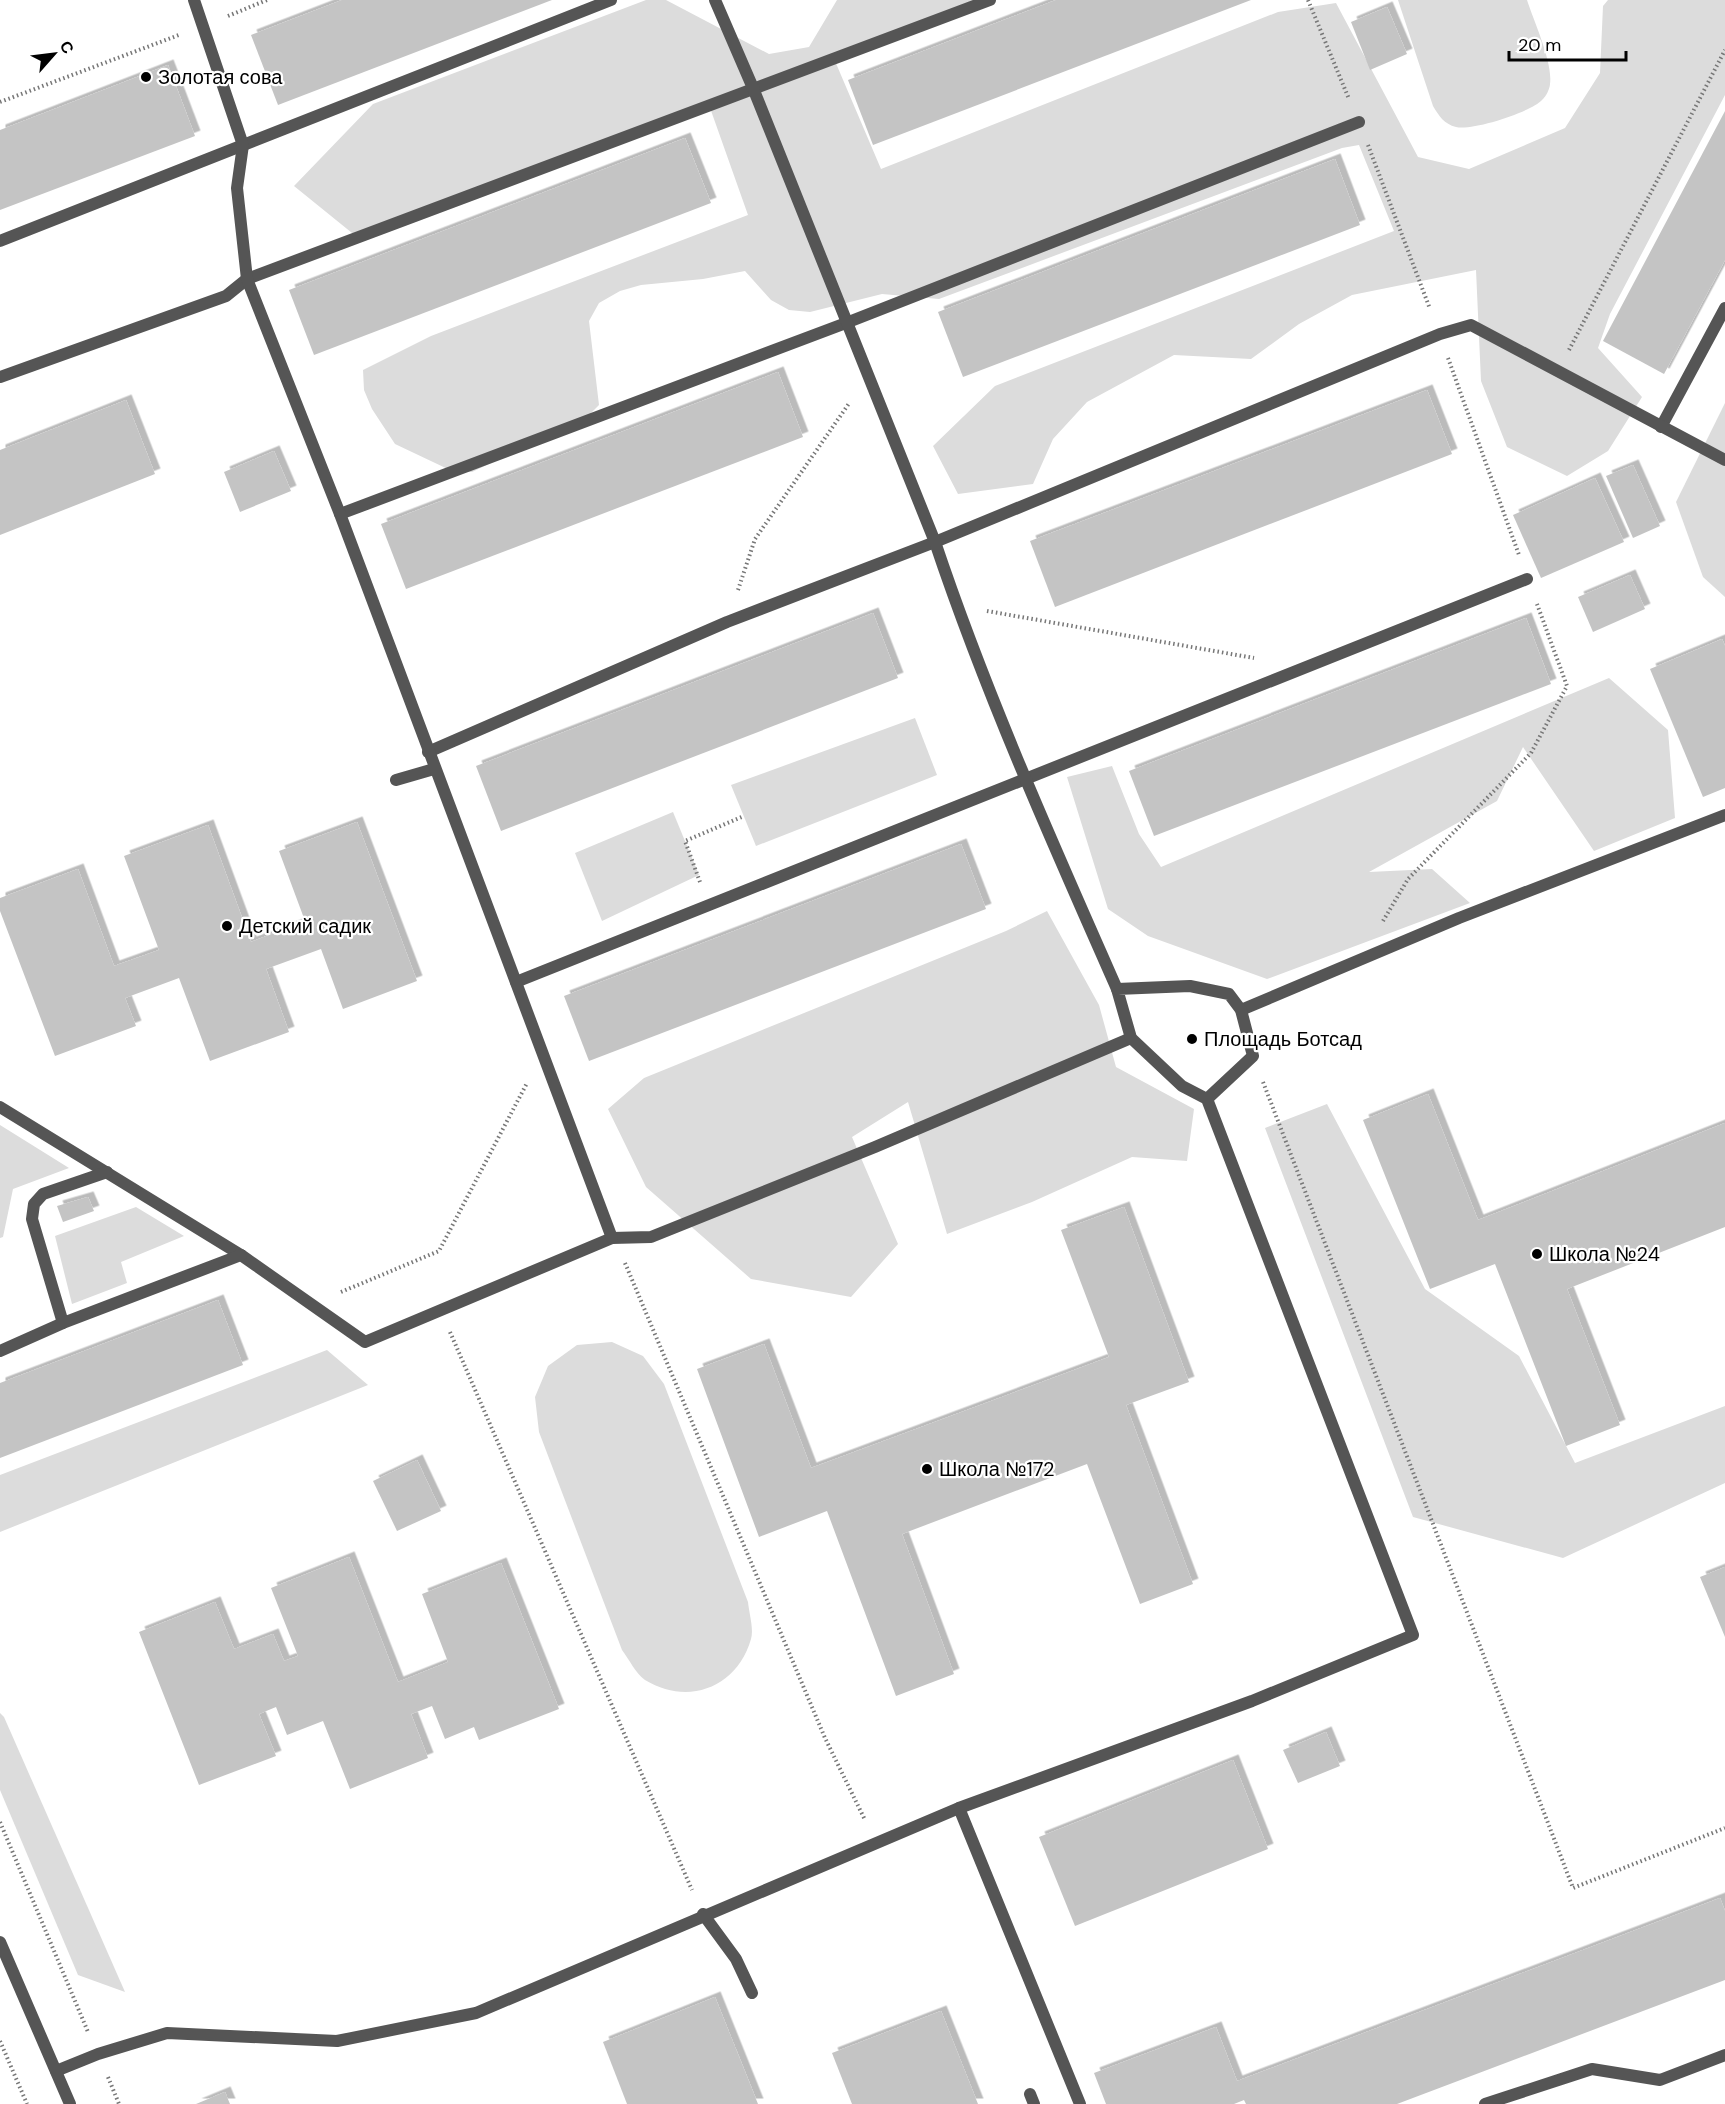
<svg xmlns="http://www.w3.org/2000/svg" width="1725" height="2104" viewBox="0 0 1725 2104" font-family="'DM Sans',sans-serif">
<defs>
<filter id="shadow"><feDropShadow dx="5.5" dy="-5.5" stdDeviation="0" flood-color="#0004"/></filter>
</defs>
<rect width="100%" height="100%" fill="#fff"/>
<g fill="#dcdcdc">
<polygon points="646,0 666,0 769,54 809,47 837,0 993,0 835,61 881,169 1278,12 1336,3 1418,157 1469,169 1565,128 1600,73 1603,6 1608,0 1725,0 1725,95 1610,314 1598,348 1642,397 1608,451 1567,476 1507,447 1481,381 1476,270 1352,295 1299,324 1251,359 1174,355 1087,402 1053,439 1033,484 958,494 933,446 995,386 1394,231 1359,145 1342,148 939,299 882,294 810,312 789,310 771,300 745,271 703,279 641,285 620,291 599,303 589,321 599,405 584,420 507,450 491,463 472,472 452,471 395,444 372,409 364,390 363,370 431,336 748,215 709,105 357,237 294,186 373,104"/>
<path d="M1398,0h129c7,22 26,62 23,84 0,4 -4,13 -8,16 -11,12 -70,31 -86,27 -12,-3 -17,-11 -23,-21z"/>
<polygon points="1725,403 1725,597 1703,577 1676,502"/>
<polygon points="1609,678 1668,730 1675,818 1594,851 1523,747 1497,801 1369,872 1432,869 1470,903 1267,979 1148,936 1108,909 1067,777 1112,766 1139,834 1161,867"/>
<polygon points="915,718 937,775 756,846 731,785"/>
<polygon points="673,812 699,875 602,921 575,853"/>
<polygon points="1047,911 1099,1005 1116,1067 1194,1109 1187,1161 1132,1157 1032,1202 947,1234 908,1102 852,1137 898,1244 851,1297 751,1279 646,1187 608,1109 644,1078 1006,931"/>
<polygon points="1327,1104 1425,1289 1519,1356 1575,1463 1725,1406 1725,1483 1563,1558 1413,1517 1265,1128"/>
<polygon points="0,1125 69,1168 13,1189 3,1237 0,1238"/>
<polygon points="136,1207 184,1236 121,1262 127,1283 72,1304 55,1236"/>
<path d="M612,1342l31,14 21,28 84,218c1,11 6,27 3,37 -14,49 -63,67 -106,41 -9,-6 -16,-21 -23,-30l-83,-218 -4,-35 13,-31 29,-21z"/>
<polygon points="327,1350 368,1385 0,1532 0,1475"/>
<polygon points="0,1713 4,1717 125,1992 78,1975 0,1790"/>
</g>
<g fill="#c4c4c4" filter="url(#shadow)">
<polygon points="342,0 552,0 278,105 251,35"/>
<polygon points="1056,0 1251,0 873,145 848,80"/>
<polygon points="1387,7 1407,54 1370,70 1351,22"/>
<polygon points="168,65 195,136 0,210 0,130"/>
<polygon points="1725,111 1725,260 1664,374 1603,341"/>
<polygon points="685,138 711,203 314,355 289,290"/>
<polygon points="1335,159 1360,225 963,377 938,312"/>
<polygon points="778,372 803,437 406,589 381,524"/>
<polygon points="1427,390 1452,454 1055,607 1030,541"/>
<polygon points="126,400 155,474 0,535 0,450"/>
<polygon points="274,451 291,491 240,512 224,472"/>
<polygon points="1633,465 1660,526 1633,538 1606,476"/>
<polygon points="1595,478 1624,542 1541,578 1513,515"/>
<polygon points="1630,575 1645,609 1593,632 1578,597"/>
<polygon points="873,613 898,678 501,831 476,766"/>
<polygon points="1526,618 1551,684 1154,836 1129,771"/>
<polygon points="1722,639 1725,646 1725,788 1703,797 1650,669"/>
<polygon points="357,822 417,981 343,1009 321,949 266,969 289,1032 210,1061 179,978 125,998 136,1026 55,1056 0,911 0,898 78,869 114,966 159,950 124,856 208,825 251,942 305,921 279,851"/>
<polygon points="961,844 986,909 589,1061 564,996"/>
<polygon points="1428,1094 1478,1220 1725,1123 1725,1227 1567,1289 1620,1425 1566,1446 1495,1264 1430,1289 1363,1120"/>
<polygon points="88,1197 94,1211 63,1222 57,1206"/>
<polygon points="1124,1207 1189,1382 1126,1405 1193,1584 1140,1604 1087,1464 902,1534 954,1674 896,1696 827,1511 759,1537 697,1369 764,1344 811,1468 1109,1357 1061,1230"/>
<polygon points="218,1300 243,1365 0,1458 0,1383"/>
<polygon points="417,1460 441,1511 397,1531 373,1481"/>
<polygon points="349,1557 398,1682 448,1662 422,1594 501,1563 559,1709 479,1740 474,1727 445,1739 432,1706 411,1714 428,1758 350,1789 323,1721 287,1735 276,1707 259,1714 276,1756 199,1785 139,1632 215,1602 234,1649 273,1634 284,1661 298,1656 271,1588"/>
<polygon points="1725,1567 1725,1637 1700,1577"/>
<polygon points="1326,1732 1340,1766 1298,1783 1283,1750"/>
<polygon points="1233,1760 1268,1849 1075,1926 1039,1837"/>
<polygon points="1720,1898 1725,1911 1725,1980 1397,2104 1246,2104 1244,2100 1234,2104 1106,2104 1094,2073 1216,2027 1237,2081"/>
<polygon points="715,1997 758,2104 627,2104 603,2042"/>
<polygon points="941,2011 978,2104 852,2104 832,2053"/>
<polygon points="225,2092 230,2104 196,2104"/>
</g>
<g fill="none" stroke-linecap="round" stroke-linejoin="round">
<g stroke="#777" stroke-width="4" stroke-dasharray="1.5 3" stroke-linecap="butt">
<polyline points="1308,0 1349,99"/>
<polyline points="228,16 267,0"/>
<polyline points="0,102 179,35"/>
<polyline points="1368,145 1430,309"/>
<polyline points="1569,350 1725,50"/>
<polyline points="1448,358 1519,555"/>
<polyline points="738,590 755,539 850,402"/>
<polyline points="987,611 1254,658"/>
<polyline points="700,882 685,841 744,816"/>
<polyline points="1383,921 1408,879 1531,753 1567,686 1537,604"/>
<polyline points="1263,1082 1573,1888 1725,1828"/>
<polyline points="625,1263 825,1738 865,1820"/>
<polyline points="341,1292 439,1251 527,1083"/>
<polyline points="450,1332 692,1890"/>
<polyline points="0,1822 88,2032"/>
<polyline points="0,2041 27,2104"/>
<polyline points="108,2077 119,2104"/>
</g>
<g stroke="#555" stroke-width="12">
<polyline points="0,241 611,0"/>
<polyline points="0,377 226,296 247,279 990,0"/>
<polyline points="1661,427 1725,308"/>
<polyline points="340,514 846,323 1359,122"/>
<polyline points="428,752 727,622 935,542 1440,334 1471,325 1725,460"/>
<polyline points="396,780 434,769"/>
<polyline points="516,982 1527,579"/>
<polyline points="1241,1010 1459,918 1725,815"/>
<polyline points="0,1107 241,1255 365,1342 612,1238 651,1237 875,1147 1131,1038"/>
<polyline points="63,1323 32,1219 34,1204 43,1194 107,1172"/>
<polyline points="0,1351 63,1323 241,1255"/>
<polyline points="959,1808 1080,2104"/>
<polyline points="703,1914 736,1959 752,1993"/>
<polyline points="56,2071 98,2054 167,2033 337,2041 476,2013 959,1808 1252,1701 1413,1635 1207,1099 1182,1086 1131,1038 1117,989 1190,986 1229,994 1241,1010 1253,1056 1207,1099"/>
<polyline points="1030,2094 1034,2104"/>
<polyline points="1485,2104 1592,2069 1660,2080 1725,2055"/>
</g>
<g stroke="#555" stroke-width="12">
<polyline points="194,0 243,145 237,188 247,279 340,514 612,1238"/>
<path d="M715,0l38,88 182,454c51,152 117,300 182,447"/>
<polyline points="0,1942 70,2104"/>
</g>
</g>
<g fill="#000" stroke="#fff" stroke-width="2">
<circle cx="146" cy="77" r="6"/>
<circle cx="227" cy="926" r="6"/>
<circle cx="1192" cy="1039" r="6"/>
<circle cx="1537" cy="1254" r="6"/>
<circle cx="927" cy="1469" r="6"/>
</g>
<g text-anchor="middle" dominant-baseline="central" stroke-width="4.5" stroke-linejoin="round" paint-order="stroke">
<g font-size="20" fill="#000" stroke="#fff" text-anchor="start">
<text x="158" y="77">Золотая сова</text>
<text x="239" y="926">Детский садик</text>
<text x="1204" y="1039">Площадь Ботсад</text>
<text x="1549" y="1254">Школа №24</text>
<text x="939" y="1469">Школа №172</text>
</g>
</g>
<g transform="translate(54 54) rotate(62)" stroke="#ffffff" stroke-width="4.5" paint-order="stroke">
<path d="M0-4.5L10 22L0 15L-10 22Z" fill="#000000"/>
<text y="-9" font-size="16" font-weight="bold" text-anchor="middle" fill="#000000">С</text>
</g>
<path d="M1509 51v9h117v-9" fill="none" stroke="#000000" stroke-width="3"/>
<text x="1518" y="51" font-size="18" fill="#000000" stroke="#ffffff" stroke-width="4.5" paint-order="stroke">20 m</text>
</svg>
